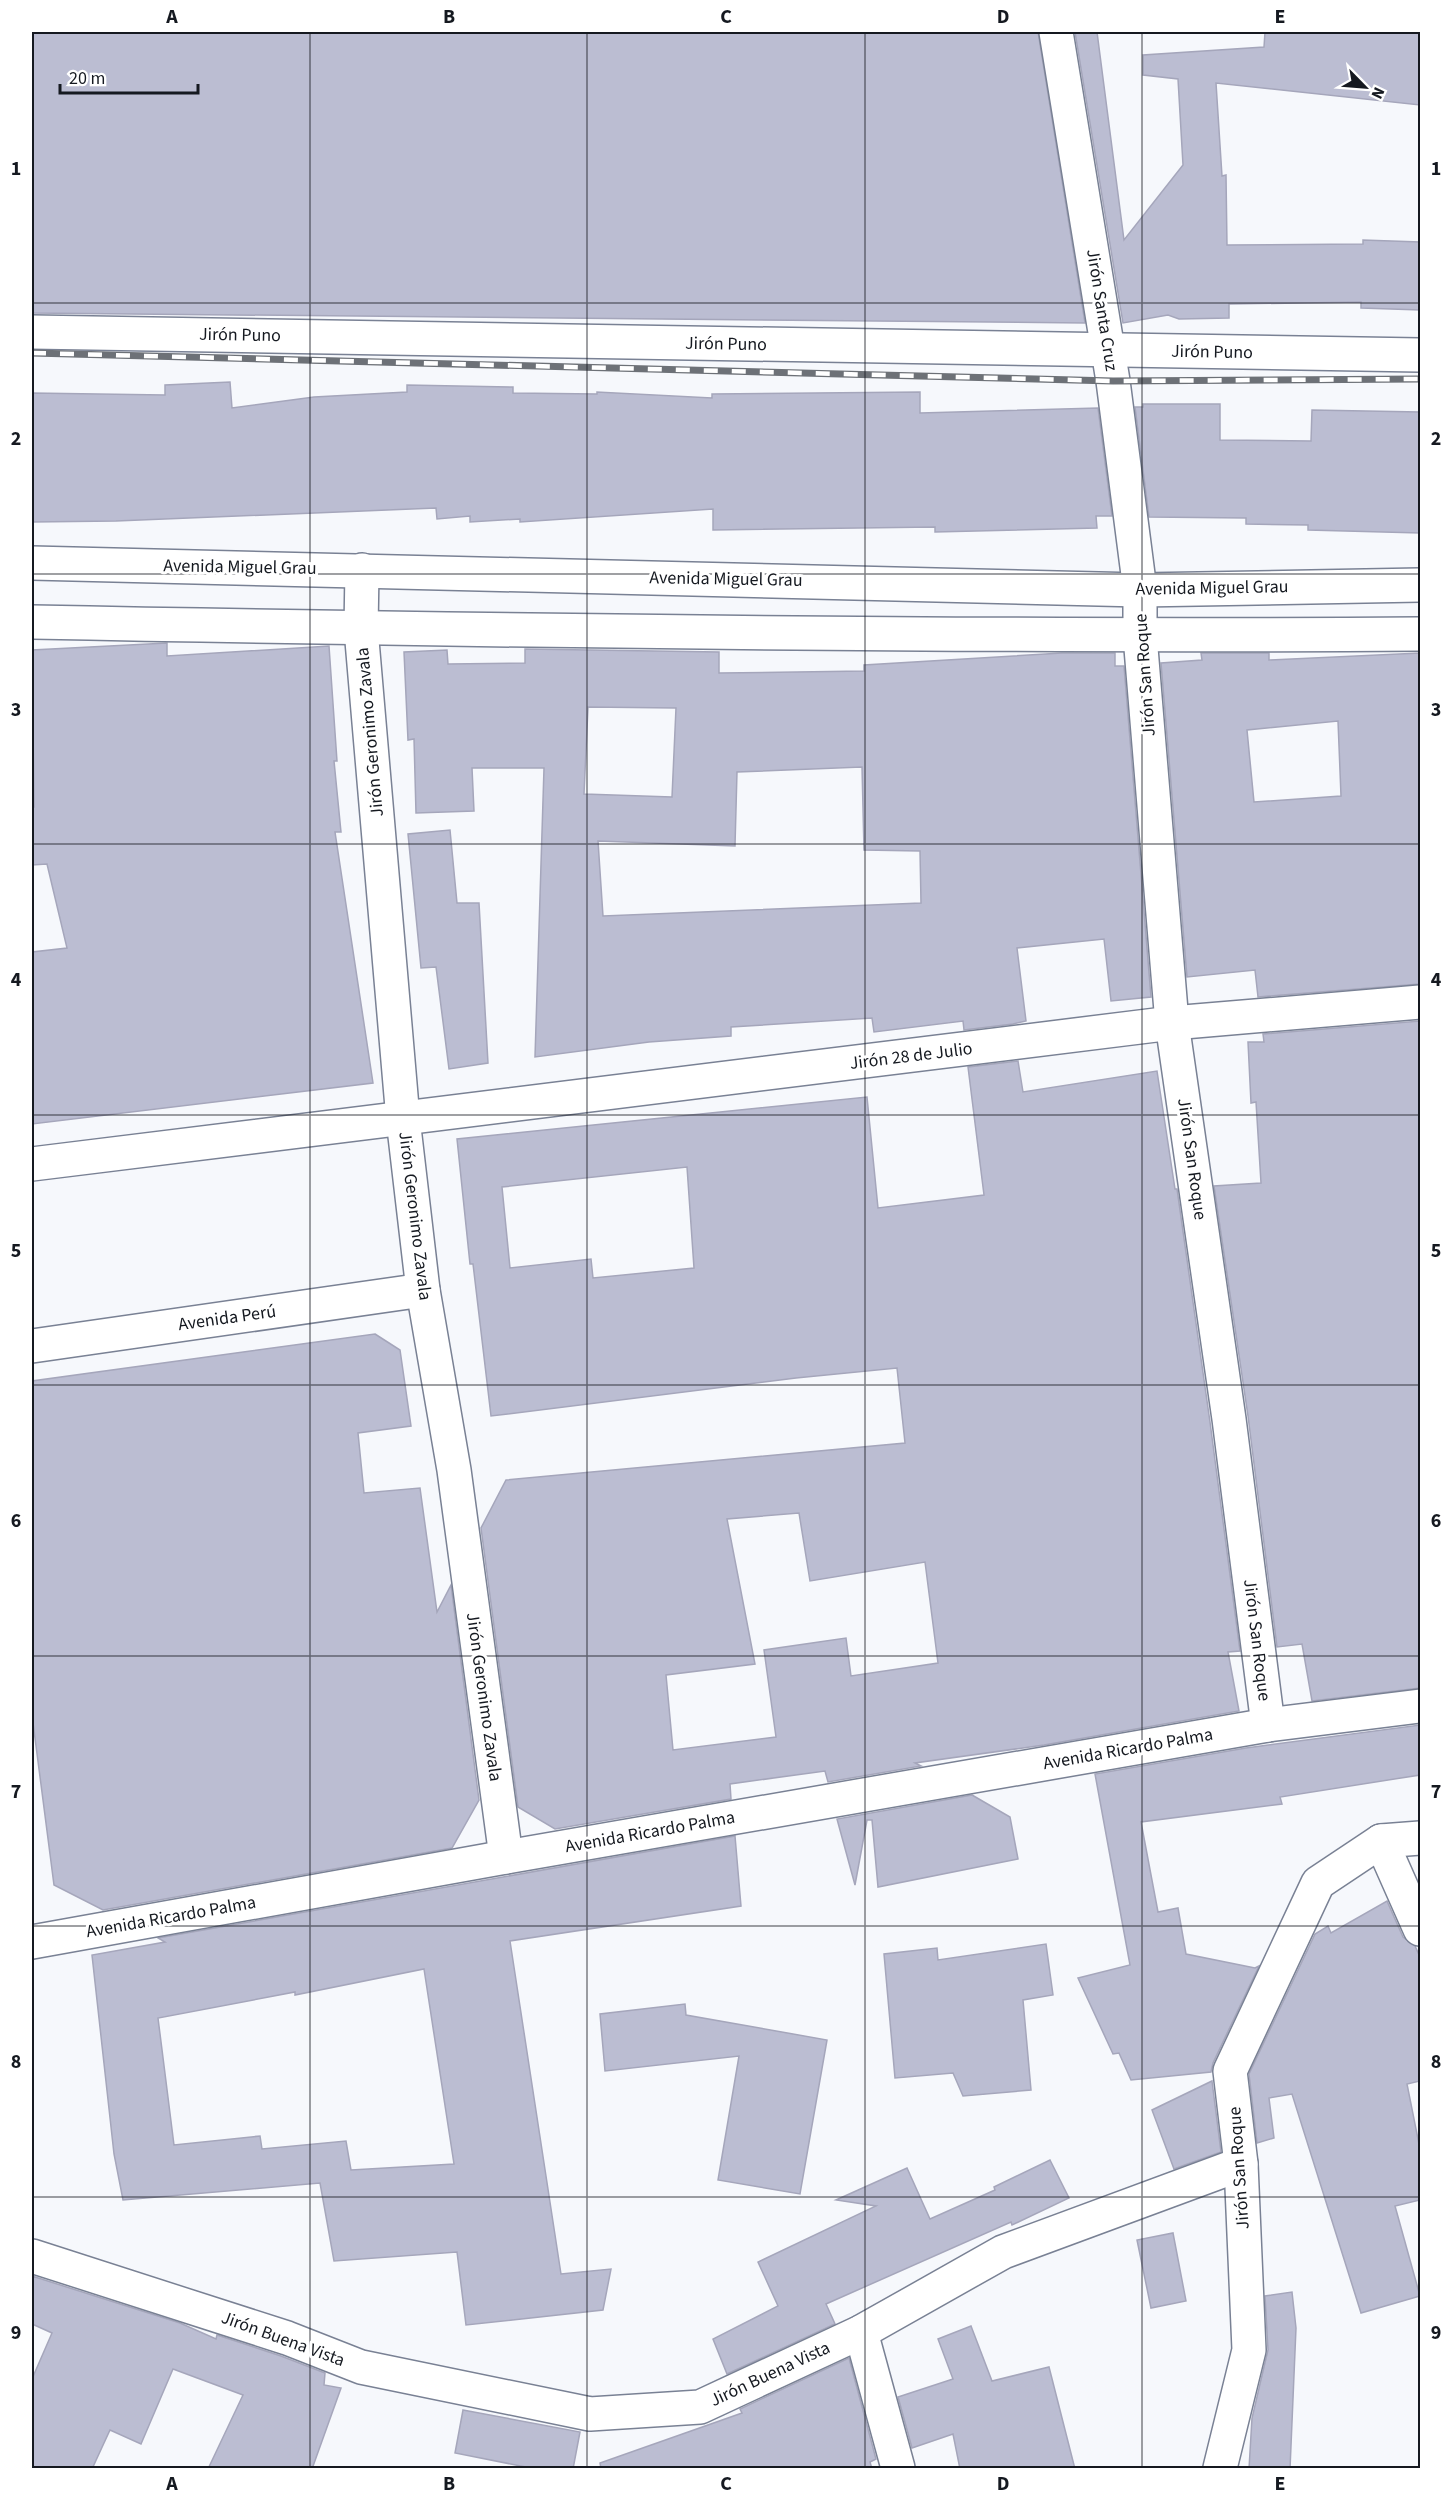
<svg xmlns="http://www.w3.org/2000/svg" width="1452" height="2500" viewBox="0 0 1452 2500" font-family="'Source Sans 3',sans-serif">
<rect width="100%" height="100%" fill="#f6f8fc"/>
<g fill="#bbbdd2" stroke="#a5a6bb" stroke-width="1.5" fill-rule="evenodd">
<polygon points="32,32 1038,32 1085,323 32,313"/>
<polygon points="1075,32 1097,32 1124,240 1183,165 1178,79 1143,75 1143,55 1264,47 1265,32 1420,32 1420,105 1216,83 1222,176 1226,175 1227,245 1363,244 1363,240 1420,242 1420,310 1361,308 1361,302 1229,304 1229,318 1179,319 1168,315 1123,323"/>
<polygon points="230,382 232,408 314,397 407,392 407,385 513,387 513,393 597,394 597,392 712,398 712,394 920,392 920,413 1098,408 1112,516 1096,516 1097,528 935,532 935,527 713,530 713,509 520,522 520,519 470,522 470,516 437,519 436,508 116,521 32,522 32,393 165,395 165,385"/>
<polygon points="1143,404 1220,404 1220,440 1311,441 1312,410 1420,412 1420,533 1308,530 1308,525 1246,524 1246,518 1149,517 1135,407 1143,407"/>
<polygon points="167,643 167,656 329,646 337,761 334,761 341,832 335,832 373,1083 32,1124 32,952 67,948 47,864 32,865 32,807 34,807 32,650"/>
<path d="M525,649l194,3v21l145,-2v-6l198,-12h53v13h9l27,331 -40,4 -7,-62 -87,9 9,73 -13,3 -49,6 -1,-9 -89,11 -2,-14 -141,9v9l-82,6 -114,15 9,-289h-72l2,43 -58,2 -2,-74 -6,1 -4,-88 43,-2 1,14 77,-1zM588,707l88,1 -4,89 -88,-3zM862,767l2,83 56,1 1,52 -318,13 -5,-75 137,5 2,-74z"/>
<path d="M1201,653h68v7l151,-7v331l-162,13 -3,-27 -68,7 -26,-314 41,-3zM1338,721l3,75 -87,6 -7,-72z"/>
<polygon points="450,830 457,903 479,903 488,1063 449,1069 436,967 421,968 408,834"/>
<polygon points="1420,1021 1420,1688 1312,1701 1302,1644 1277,1647 1248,1416 1214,1186 1261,1183 1256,1102 1251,1103 1248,1042 1264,1042 1263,1034"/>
<path d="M1018,1061l5,31 134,-21 18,118h2l33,233 30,229 -12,1 11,59 -195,34 -129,18 6,3 -93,16 -3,-11 -95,13 1,15 -176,30 -37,-22 -37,-279 25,-48 399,-37 -8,-75 -101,10 -305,38 -18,-152h-3l-13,-125 410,-42 11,111 106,-13 -16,-128zM687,1167l7,101 -101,10 -2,-19 -81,9 -8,-81zM799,1513l11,68 115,-19 13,101 -87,13 -5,-38 -82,12 12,87 -103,13 -7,-75 89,-11 -28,-145z"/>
<polygon points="375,1334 400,1350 411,1426 358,1433 364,1493 420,1488 437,1612 451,1585 479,1800 452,1848 103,1910 54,1885 32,1715 32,1381"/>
<polygon points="1420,1725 1420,1775 1280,1797 1282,1804 1141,1822 1158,1912 1178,1908 1186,1954 1255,1968 1259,1966 1213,2063 1211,2072 1131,2080 1119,2053 1113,2054 1078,1978 1130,1965 1095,1774 1246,1748"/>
<polygon points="972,1795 1010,1817 1018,1859 878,1887 872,1820 867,1820 855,1885 837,1819"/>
<path d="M735,1836l6,70 -231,35 51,333 50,-5 -8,41 -137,15 -9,-73 -123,9 -14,-78 -197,17 -9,-46 -22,-199 73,-13 -7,-4zM424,1969l30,195 -103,6 -5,-29 -84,8 -2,-13 -86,9 -16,-127 137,-26v3z"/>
<polygon points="1387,1901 1403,1937 1415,1946 1420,1957 1420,2081 1407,2084 1420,2149 1420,2200 1395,2206 1420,2296 1361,2313 1292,2094 1269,2098 1274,2138 1257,2143 1249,2074 1315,1934 1328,1926 1331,1933"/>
<polygon points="1046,1944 1053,1995 1023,2000 1031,2090 963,2096 953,2073 895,2078 884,1954 937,1948 938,1960"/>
<polygon points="685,2004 686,2015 827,2040 800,2194 718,2180 739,2056 605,2071 600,2014"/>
<polygon points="1212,2081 1221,2152 1174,2169 1152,2110"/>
<polygon points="1050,2160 1069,2198 1012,2225 1011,2222 826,2304 835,2324 727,2374 713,2339 778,2306 758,2262 876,2206 836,2200 907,2168 930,2219 995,2190 994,2187"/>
<polygon points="1173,2233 1186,2301 1151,2308 1137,2240"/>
<polygon points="32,2276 180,2323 216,2339 217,2335 281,2356 325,2373 324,2385 341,2388 312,2469 208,2469 243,2395 173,2369 141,2444 110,2430 92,2469 32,2469 32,2379 52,2333 32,2324"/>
<polygon points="1292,2292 1296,2328 1290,2469 1249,2469 1252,2418 1268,2350 1265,2296"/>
<polygon points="971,2326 992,2381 1049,2367 1075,2469 960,2469 953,2434 912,2448 898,2397 953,2379 938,2339"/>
<polygon points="849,2358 876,2459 870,2462 872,2469 601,2469 600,2463 742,2413 740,2409"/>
<polygon points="463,2410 580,2432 573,2469 536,2469 455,2453"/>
</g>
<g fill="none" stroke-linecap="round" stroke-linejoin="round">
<defs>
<g id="minor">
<polyline points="1056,32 1113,381 1140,590 1140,636 1172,1023 1229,1419 1268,1725"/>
<polyline points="32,332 1420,355"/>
<polyline points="32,563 1140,590 1420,585"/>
<polyline points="362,570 361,629 403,1119 423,1290 454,1470 506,1857"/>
<path d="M32,622c462,9 925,15 1388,12"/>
<polyline points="32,1164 1172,1023 1420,1002"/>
<polyline points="32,1346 423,1290"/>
<polyline points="1381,1841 1420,1929"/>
<polyline points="32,1942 506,1857 1268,1725 1420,1706"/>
<polyline points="32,2256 287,2338 361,2367 590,2414 700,2407 861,2332 1003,2252 1241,2164"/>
<polyline points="861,2332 898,2468"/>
<polyline points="1220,2468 1249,2350 1241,2164 1230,2071 1318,1883 1381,1841 1420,1838"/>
</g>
</defs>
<use href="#minor" stroke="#798194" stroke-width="36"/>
<use href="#minor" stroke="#fff" stroke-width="33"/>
<defs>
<polyline id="rail" points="32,353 1113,381 1420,379"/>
</defs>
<use href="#rail" stroke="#6d7177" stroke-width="7"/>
<use href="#rail" stroke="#fff" stroke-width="4.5" stroke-dasharray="14" stroke-linecap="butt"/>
</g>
<path fill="none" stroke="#151920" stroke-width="1.5" stroke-opacity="0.55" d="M310,32v2436M587,32v2436M865,32v2436M1142,32v2436M32,303h1388M32,574h1388M32,844h1388M32,1115h1388M32,1385h1388M32,1656h1388M32,1926h1388M32,2197h1388"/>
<g text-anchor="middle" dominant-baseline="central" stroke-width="6" stroke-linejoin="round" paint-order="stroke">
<g font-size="18" fill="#151920" stroke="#fff">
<text transform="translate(1102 310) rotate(81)">Jirón Santa Cruz</text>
<text transform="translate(240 335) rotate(1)">Jirón Puno</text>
<text transform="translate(726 344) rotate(1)">Jirón Puno</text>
<text transform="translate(1212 352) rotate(1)">Jirón Puno</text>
<text transform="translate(240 567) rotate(1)">Avenida Miguel Grau</text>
<text transform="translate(726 579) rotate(1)">Avenida Miguel Grau</text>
<text transform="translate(1212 588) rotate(-1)">Avenida Miguel Grau</text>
<text transform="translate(1145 675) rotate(-94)">Jirón San Roque</text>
<text transform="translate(370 732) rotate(-95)">Jirón Geronimo Zavala</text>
<text transform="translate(911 1056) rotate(-7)">Jirón 28 de Julio</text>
<text transform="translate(1192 1159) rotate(82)">Jirón San Roque</text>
<text transform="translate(415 1216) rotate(83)">Jirón Geronimo Zavala</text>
<text transform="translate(227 1318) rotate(-8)">Avenida Perú</text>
<text transform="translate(1257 1640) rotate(83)">Jirón San Roque</text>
<text transform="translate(484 1697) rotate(82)">Jirón Geronimo Zavala</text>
<text transform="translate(1128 1749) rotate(-10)">Avenida Ricardo Palma</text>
<text transform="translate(650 1832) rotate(-10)">Avenida Ricardo Palma</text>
<text transform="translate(171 1917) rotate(-10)">Avenida Ricardo Palma</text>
<text transform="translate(1239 2168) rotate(-94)">Jirón San Roque</text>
<text transform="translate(283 2339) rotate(20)">Jirón Buena Vista</text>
<text transform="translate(770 2374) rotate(-25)">Jirón Buena Vista</text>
</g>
</g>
<rect width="1452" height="2500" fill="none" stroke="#ffffff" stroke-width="66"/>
<g transform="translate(1365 87) rotate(115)" stroke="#ffffff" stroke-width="4.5" paint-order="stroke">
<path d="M0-4.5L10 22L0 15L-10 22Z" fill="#151920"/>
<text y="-9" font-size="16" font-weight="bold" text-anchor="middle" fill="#151920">N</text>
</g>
<path d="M60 84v9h138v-9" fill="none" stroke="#151920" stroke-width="3"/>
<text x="69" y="84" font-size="18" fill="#151920" stroke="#ffffff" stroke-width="4.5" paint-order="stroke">20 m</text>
<rect x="33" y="33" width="1386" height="2434" fill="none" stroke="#151920" stroke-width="2"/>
<g font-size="20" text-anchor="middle" font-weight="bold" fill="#151920">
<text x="172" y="23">A</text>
<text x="449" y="23">B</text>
<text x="726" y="23">C</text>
<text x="1003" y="23">D</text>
<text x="1280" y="23">E</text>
<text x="16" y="175">1</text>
<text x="1436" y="175">1</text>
<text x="16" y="445">2</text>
<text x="1436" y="445">2</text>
<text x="16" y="716">3</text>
<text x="1436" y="716">3</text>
<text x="16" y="986">4</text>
<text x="1436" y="986">4</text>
<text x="16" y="1257">5</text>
<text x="1436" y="1257">5</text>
<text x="16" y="1527">6</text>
<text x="1436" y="1527">6</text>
<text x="16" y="1798">7</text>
<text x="1436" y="1798">7</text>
<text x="16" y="2068">8</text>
<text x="1436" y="2068">8</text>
<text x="16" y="2339">9</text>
<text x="1436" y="2339">9</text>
<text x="172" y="2490">A</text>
<text x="449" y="2490">B</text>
<text x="726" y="2490">C</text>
<text x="1003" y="2490">D</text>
<text x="1280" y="2490">E</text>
</g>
</svg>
